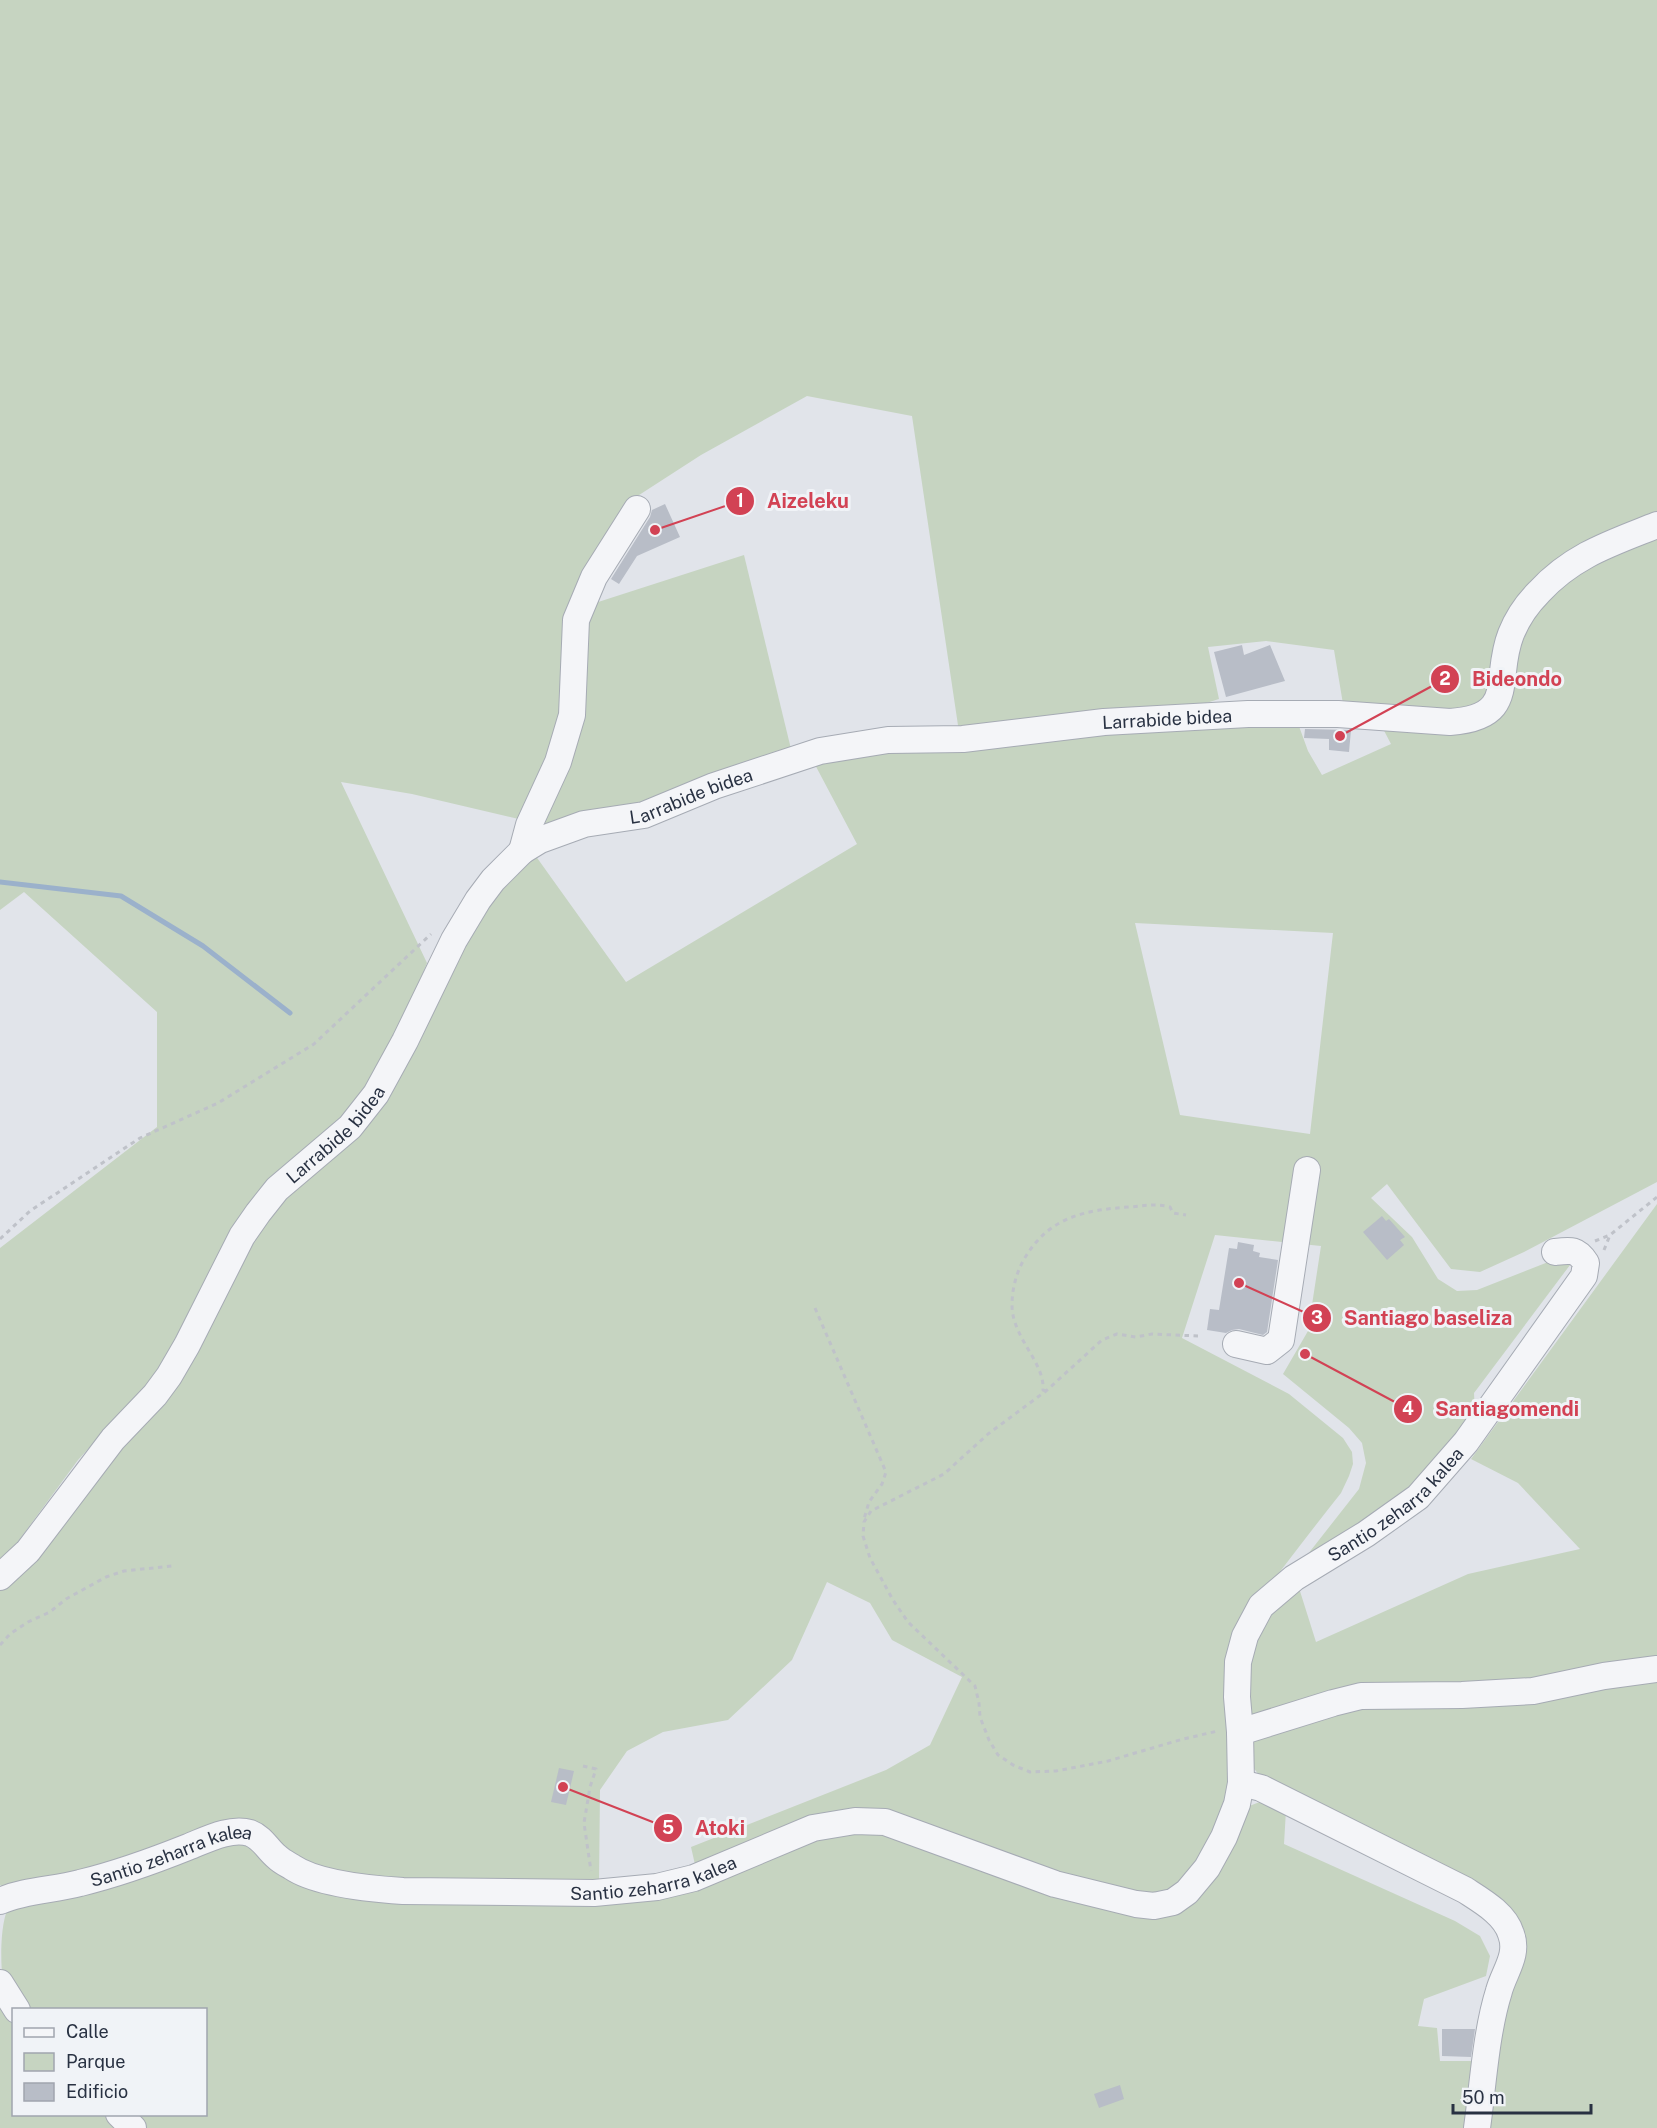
<svg xmlns="http://www.w3.org/2000/svg" width="1657" height="2128" viewBox="0 0 1657 2128" font-family="'Public Sans',sans-serif">
<rect width="100%" height="100%" fill="#e1e4ea"/>
<g fill="#c6d4c1" fill-rule="evenodd">
<path d="M0,0h1657v1182l-133,70 -44,20 -29,-3 -64,-85 -16,14 41,39 26,42 19,12 20,-1 84,-33 12,4 -99,132 1,22 -22,34 -37,40 -119,79 62,-79 7,-26 -4,-20 -13,-15 -66,-54 25,-43 13,-85 -106,-11 -33,103 107,56 54,44 9,14 1,12 -4,12 -8,17c-20,25 -39,50 -59,76 -15,20 -34,40 -42,64 -16,50 -2,88 -3,136 -1,29 -13,56 -28,81 -12,21 -32,50 -60,50 -16,1 -34,-8 -49,-12 -50,-16 -99,-36 -149,-56l-17,11 116,44 95,23 27,-4 17,-9 31,-42 24,-47 21,-8 21,10 -2,34 171,77 25,15 10,20 -4,20 -62,23 -6,27 19,2 3,33h41l-10,67h-1330l-14,-13 79,-1v-104l-182,-1c-6,-9 -16,-19 -21,-30 -3,-15 -3,-64 8,-75 16,-12 68,-12 90,-18 41,-12 81,-30 121,-45l20,-1 16,7 28,22 30,17 59,13 232,6 77,-14 12,-22 -5,-22 195,-77 44,-25 32,-68 -70,-37 -22,-37 -43,-21 -35,78 -64,60 -65,12 -36,19 -27,39 -1,91 -36,4 -151,-1 -88,-13 -29,-13 -25,-19 -17,-16 -28,3 -142,48 -79,14 -4,-3v-300l30,-29 45,-61 65,-81 28,-23 75,-143 18,-31 22,-28 52,-41 28,-27 23,-31 55,-110 45,-79 19,-26 30,-20 91,127 231,-138 -45,-85 41,-9 109,-5 154,-20 180,-7 12,33 14,24 69,-31 -12,-23 89,6 16,-4 -13,-14 -37,3 -91,-8 -9,-54 -68,-9 -58,6 11,52 -35,11 -51,2 -174,20 -47,-316 -105,-20 -106,59 -65,42 -57,99 -10,24 -2,94 -44,106 -111,-26 -71,-12 86,181 -37,91 -47,66 -80,66 -100,181 -85,93 -78,106v-318l157,-121v-115l-133,-120 -24,18zM1135,923l198,10 -23,201 -130,-19z"/>
<polygon points="744,555 791,749 644,806 542,831 536,822 581,619 592,604"/>
<polygon points="1657,1204 1657,2128 1485,2128 1519,1935 1261,1777 1250,1764 1245,1706 1252,1638 1269,1612 1299,1588 1316,1642 1468,1574 1580,1549 1518,1483 1471,1459"/>
<polygon points="0,2003 13,2023 14,2114 108,2115 121,2128 0,2128"/>
</g>
<g fill="none" stroke-linecap="round" stroke-linejoin="round">
<polyline stroke="#9bb1cb" stroke-width="5" points="0,882 121,896 203,946 290,1013"/>
</g>
<g fill="#b8bdc7">
<polygon points="665,504 680,537 637,556 619,584 611,579 650,517 652,510"/>
<polygon points="1242,645 1244,655 1270,645 1285,681 1226,697 1214,652"/>
<polygon points="1305,729 1351,730 1349,752 1329,750 1329,739 1304,738"/>
<polygon points="1382,1216 1386,1221 1389,1219 1405,1237 1400,1240 1404,1245 1387,1260 1363,1232"/>
<polygon points="1238,1242 1254,1245 1253,1251 1260,1253 1259,1257 1278,1260 1267,1332 1263,1335 1239,1329 1232,1330 1226,1333 1207,1330 1210,1309 1219,1310 1229,1248 1237,1249"/>
<polygon points="559,1768 574,1771 566,1805 551,1802"/>
<polygon points="1442,2029 1475,2029 1471,2057 1442,2056"/>
<polygon points="1120,2085 1124,2099 1099,2108 1094,2094"/>
</g>
<g fill="none" stroke-linecap="round" stroke-linejoin="round">
<defs>
<g id="minor">
<polyline points="522,851 529,825 558,762 572,715 576,620 594,577 637,509"/>
<polyline points="1236,1344 1267,1351 1281,1340 1307,1170"/>
<path id="s1" d="M0,1577l28,-26 85,-112 42,-44 14,-19 18,-31 55,-109 16,-23 19,-24 73,-62 26,-33 29,-53 49,-101 24,-40 15,-20 29,-29 18,-11 44,-16 60,-9 70,-29 106,-35 68,-11 75,-1 141,-17 144,-8h90l112,8c69,-5 43,-43 61,-88 6,-15 17,-31 28,-42 34,-37 73,-49 118,-67"/>
<polyline points="1240,1732 1333,1703 1361,1696 1462,1695 1533,1691 1604,1676 1657,1669"/>
<path d="M1241,1783l20,5 204,102c17,11 40,24 46,44 8,21 -7,38 -12,57 -13,41 -16,94 -22,137"/>
<path id="s2" d="M0,1901c25,-11 54,-11 80,-18 37,-9 73,-22 108,-36 18,-7 42,-20 62,-14 13,5 17,16 27,24 4,4 10,7 15,10 25,17 80,22 111,24l191,2 63,-6 37,-9 119,-50 42,-7 30,1 170,62 81,20 18,2 19,-4 14,-10 20,-24 17,-31 13,-33 4,-21 -1,-51 -3,-35 1,-35 7,-26 16,-30 33,-28 72,-44 52,-37 48,-55 118,-166 2,-13c-9,-14 -15,-13 -31,-11"/>
<polyline points="0,1983 17,2010"/>
<polyline points="119,2114 133,2128"/>
</g>
</defs>
<use href="#minor" stroke="#a6abb4" stroke-width="28"/>
<g stroke="#bfc2c9" stroke-width="3" stroke-dasharray="4.5 4.5" stroke-linecap="butt">
<polyline points="0,1239 30,1211 140,1138 218,1103 314,1044 431,934"/>
<polyline points="1595,1241 1610,1235"/>
<polyline points="1604,1250 1610,1235 1657,1197"/>
<polyline points="815,1308 886,1472 882,1484 869,1502 864,1519"/>
<polyline points="1198,1336 1152,1334 1136,1337 1117,1334 1102,1340 1046,1391 988,1434 944,1474 871,1511 864,1522 863,1536 870,1558 893,1600 908,1622 975,1686 979,1703 980,1717 989,1740 998,1755 1013,1765 1030,1772 1056,1771 1108,1761 1183,1739 1218,1731"/>
<path d="M1046,1391l-3,-1c2,-28 -31,-52 -31,-85 0,-17 5,-35 14,-49 24,-39 59,-46 103,-49 14,-1 27,-4 41,0l3,6 13,2"/>
<polyline points="0,1645 10,1634 28,1622 50,1612 66,1599 106,1577 124,1571 172,1566"/>
<polyline points="583,1766 596,1769 590,1787 584,1823 591,1871"/>
</g>
<use href="#minor" stroke="#f4f5f8" stroke-width="26"/>
</g>
<g text-anchor="middle" dominant-baseline="central" stroke-width="6" stroke-linejoin="round" paint-order="stroke">
<g font-size="18" fill="#283142" stroke="#f0f3f7">
<text stroke="none"><textPath href="#s1" startOffset="1568">Larrabide bidea</textPath></text>
<text stroke="none"><textPath href="#s1" startOffset="1082">Larrabide bidea</textPath></text>
<text stroke="none"><textPath href="#s1" startOffset="560">Larrabide bidea</textPath></text>
<text stroke="none"><textPath href="#s2" startOffset="1718">Santio zeharra kalea</textPath></text>
<text stroke="none"><textPath href="#s2" startOffset="178">Santio zeharra kalea</textPath></text>
<text stroke="none"><textPath href="#s2" startOffset="682">Santio zeharra kalea</textPath></text>
</g>
</g>
<path fill="none" stroke="#d24254" stroke-width="2" d="M655 530L740 501M1340 736L1445 679M1239 1283L1317 1318M1305 1354L1408 1409M563 1787L668 1828"/>
<g fill="#d24254" stroke="#f0f3f7" stroke-width="2">
<circle cx="655" cy="530" r="6"/>
<circle cx="1340" cy="736" r="6"/>
<circle cx="1239" cy="1283" r="6"/>
<circle cx="1305" cy="1354" r="6"/>
<circle cx="563" cy="1787" r="6"/>
<circle cx="740" cy="501" r="15"/>
<circle cx="1445" cy="679" r="15"/>
<circle cx="1317" cy="1318" r="15"/>
<circle cx="1408" cy="1409" r="15"/>
<circle cx="668" cy="1828" r="15"/>
</g>
<g font-size="18" text-anchor="middle" font-weight="bold" fill="#fff">
<text x="740" y="507">1</text>
<text x="1445" y="685">2</text>
<text x="1317" y="1324">3</text>
<text x="1408" y="1415">4</text>
<text x="668" y="1834">5</text>
</g>
<g font-size="20" text-anchor="middle" font-weight="bold" fill="#d24254" stroke="#f0f3f7" stroke-width="6" stroke-linejoin="round" paint-order="stroke">
<text x="808" y="508">Aizeleku</text>
<text x="1517" y="686">Bideondo</text>
<text x="1428" y="1325">Santiago baseliza</text>
<text x="1507" y="1416">Santiagomendi</text>
<text x="720" y="1835">Atoki</text>
</g>
<rect x="12" y="2008" width="195" height="108" fill="#f0f3f7" stroke="#a0a5af" stroke-width="1.5"/>
<rect x="24" y="2028" width="30" height="9" fill="#f4f5f8" stroke="#a0a5af" stroke-width="1.5"/>
<text x="66" y="2038" font-size="18" fill="#283142">Calle</text>
<rect x="24" y="2053" width="30" height="18" fill="#c6d4c1" stroke="#a0a5af" stroke-width="1.5"/>
<text x="66" y="2068" font-size="18" fill="#283142">Parque</text>
<rect x="24" y="2083" width="30" height="18" fill="#b8bdc7" stroke="#a0a5af" stroke-width="1.5"/>
<text x="66" y="2098" font-size="18" fill="#283142">Edificio</text>
<path d="M1453 2104v9h138v-9" fill="none" stroke="#283142" stroke-width="3"/>
<text x="1462" y="2104" font-size="18" fill="#283142" stroke="#f0f3f7" stroke-width="4.5" paint-order="stroke">50 m</text>
</svg>
